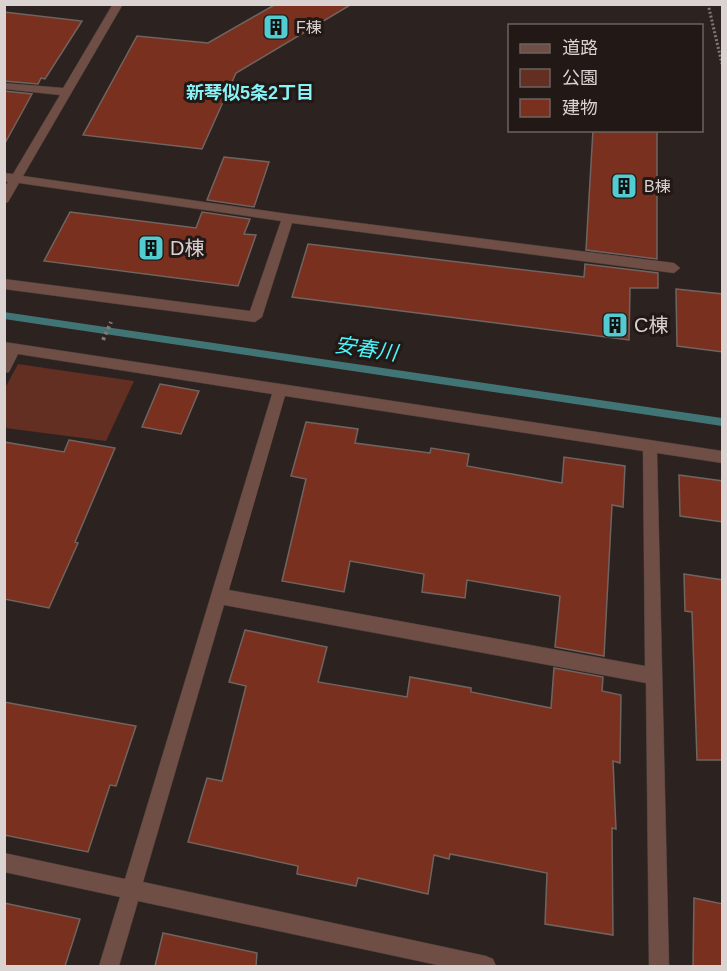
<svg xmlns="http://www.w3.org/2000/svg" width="727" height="971" viewBox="0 0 727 971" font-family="Helvetica,'Noto Sans JP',sans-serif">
	<rect width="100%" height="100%" fill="#2c221f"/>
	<path fill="#622f22" d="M18 364 134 381 106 441 5 428V388Z"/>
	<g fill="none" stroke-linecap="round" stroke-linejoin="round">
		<path fill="#417475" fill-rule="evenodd" d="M4 312 722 418V426L4 319Z"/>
	</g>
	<path fill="#79301e" stroke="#706461" stroke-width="1.5" d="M276 4H352L236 73 202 149 83 135 137 36 208 43Z
		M4 12 82 21 45 79 41 78 38 84 4 81Z
		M4 91 32 94 4 145Z
		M593 130H657V259L586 250Z
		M224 157 269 162 254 207 207 200Z
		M70 212 196 228 202 212 250 219 244 234 256 235 238 286 44 261Z
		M308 244 584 277 585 264 658 273V288H630L629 340 292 297Z
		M676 289 723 294V352L677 346Z
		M160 384 199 391 181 434 142 427Z
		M306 422 358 429 355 443 430 453 431 448 469 454 467 466 562 483 564 457 625 466 623 507 612 505 604 656 555 647 560 596 467 580 465 598 422 592 424 574 350 561 344 592 282 581 306 479 291 476Z
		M69 440 115 448 75 542 78 543 49 608 4 599V442L64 452Z
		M679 475 723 481V522L680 516Z
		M684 574 723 580V760H697L692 612 685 611Z
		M245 630 327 647 318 682 407 697 410 677 471 688V692L551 708 554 668 603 677 602 691 621 695 620 763 613 761 616 829 612 828 613 935 545 924 547 873 450 854 449 859 434 855 428 894 358 878 356 886 297 874 298 866 188 842 207 778 222 781 246 686 229 682Z
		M4 702 136 726 116 786 110 785 88 852 4 835Z
		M694 898 723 904V966H693Z
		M4 903 80 919 65 966H4Z
		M163 933 257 953 256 966H155Z"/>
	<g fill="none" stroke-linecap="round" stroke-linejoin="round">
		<g stroke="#483e3b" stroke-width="1">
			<path id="minor" d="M113 4H123L23 176 288 214 674 263 680 268 674 273 292 223 262 317 255 322 4 289V279L250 311 281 221 19 183 8 202 4 203V188L8 182 4 181V173L13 174 60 95 4 89V83L63 88Z
				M4 342 722 451V463L657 453 669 966H649L646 683 224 605 143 882 486 956 493 959 496 966H442L138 901 119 966H99L120 897 4 872V853L125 879 272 394 18 354 9 372 4 373ZM285 396 643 451 645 666 229 590Z"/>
		</g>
		<path stroke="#807875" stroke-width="3" stroke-dasharray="2 2" stroke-linecap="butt" d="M708 4 722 64"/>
		<path stroke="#807875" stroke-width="4" stroke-dasharray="3 3" stroke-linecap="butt" d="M103 340 111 322"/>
		<use href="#minor" fill="#6f4e45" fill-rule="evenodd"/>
	</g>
	<defs>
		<g id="building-square" transform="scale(1.35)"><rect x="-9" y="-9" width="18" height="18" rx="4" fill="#52ccd1" stroke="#221816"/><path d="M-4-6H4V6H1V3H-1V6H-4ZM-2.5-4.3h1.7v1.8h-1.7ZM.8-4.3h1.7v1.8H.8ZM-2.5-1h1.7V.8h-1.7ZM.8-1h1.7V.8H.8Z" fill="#111"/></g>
	</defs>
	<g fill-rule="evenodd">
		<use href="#building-square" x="276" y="27"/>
		<use href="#building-square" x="624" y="186"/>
		<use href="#building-square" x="151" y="248"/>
		<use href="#building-square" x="615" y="325"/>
	</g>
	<g text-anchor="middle" stroke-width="6" stroke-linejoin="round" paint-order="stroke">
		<g font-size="16" fill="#dad3d1" stroke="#221816" text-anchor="start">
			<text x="296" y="33">F棟</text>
			<text x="644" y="192">B棟</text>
		</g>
		<g font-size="18" font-weight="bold" fill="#87f3f6" stroke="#221816">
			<text x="250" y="99">新琴似5条2丁目</text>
		</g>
		<g font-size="20" fill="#dad3d1" stroke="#221816" text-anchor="start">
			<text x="170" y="255">D棟</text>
			<text x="634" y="332">C棟</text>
		</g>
		<g font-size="21" font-style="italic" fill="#48f7fc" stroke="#221816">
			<text transform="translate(366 349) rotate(8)" y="7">安春川</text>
		</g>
	</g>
	<rect width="727" height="971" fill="none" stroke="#dad3d1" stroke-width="12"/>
	<rect x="508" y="24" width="195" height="108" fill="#221816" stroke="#6c6361" stroke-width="1.5"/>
	<rect x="520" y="44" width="30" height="9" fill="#6f4e45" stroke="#6c6361" stroke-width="1.5"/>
	<text x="562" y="54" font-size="18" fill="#dad3d1">道路</text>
	<rect x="520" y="69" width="30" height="18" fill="#622f22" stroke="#6c6361" stroke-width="1.5"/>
	<text x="562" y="84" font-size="18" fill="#dad3d1">公園</text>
	<rect x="520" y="99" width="30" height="18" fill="#79301e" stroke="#6c6361" stroke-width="1.5"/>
	<text x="562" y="114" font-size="18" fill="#dad3d1">建物</text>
</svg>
